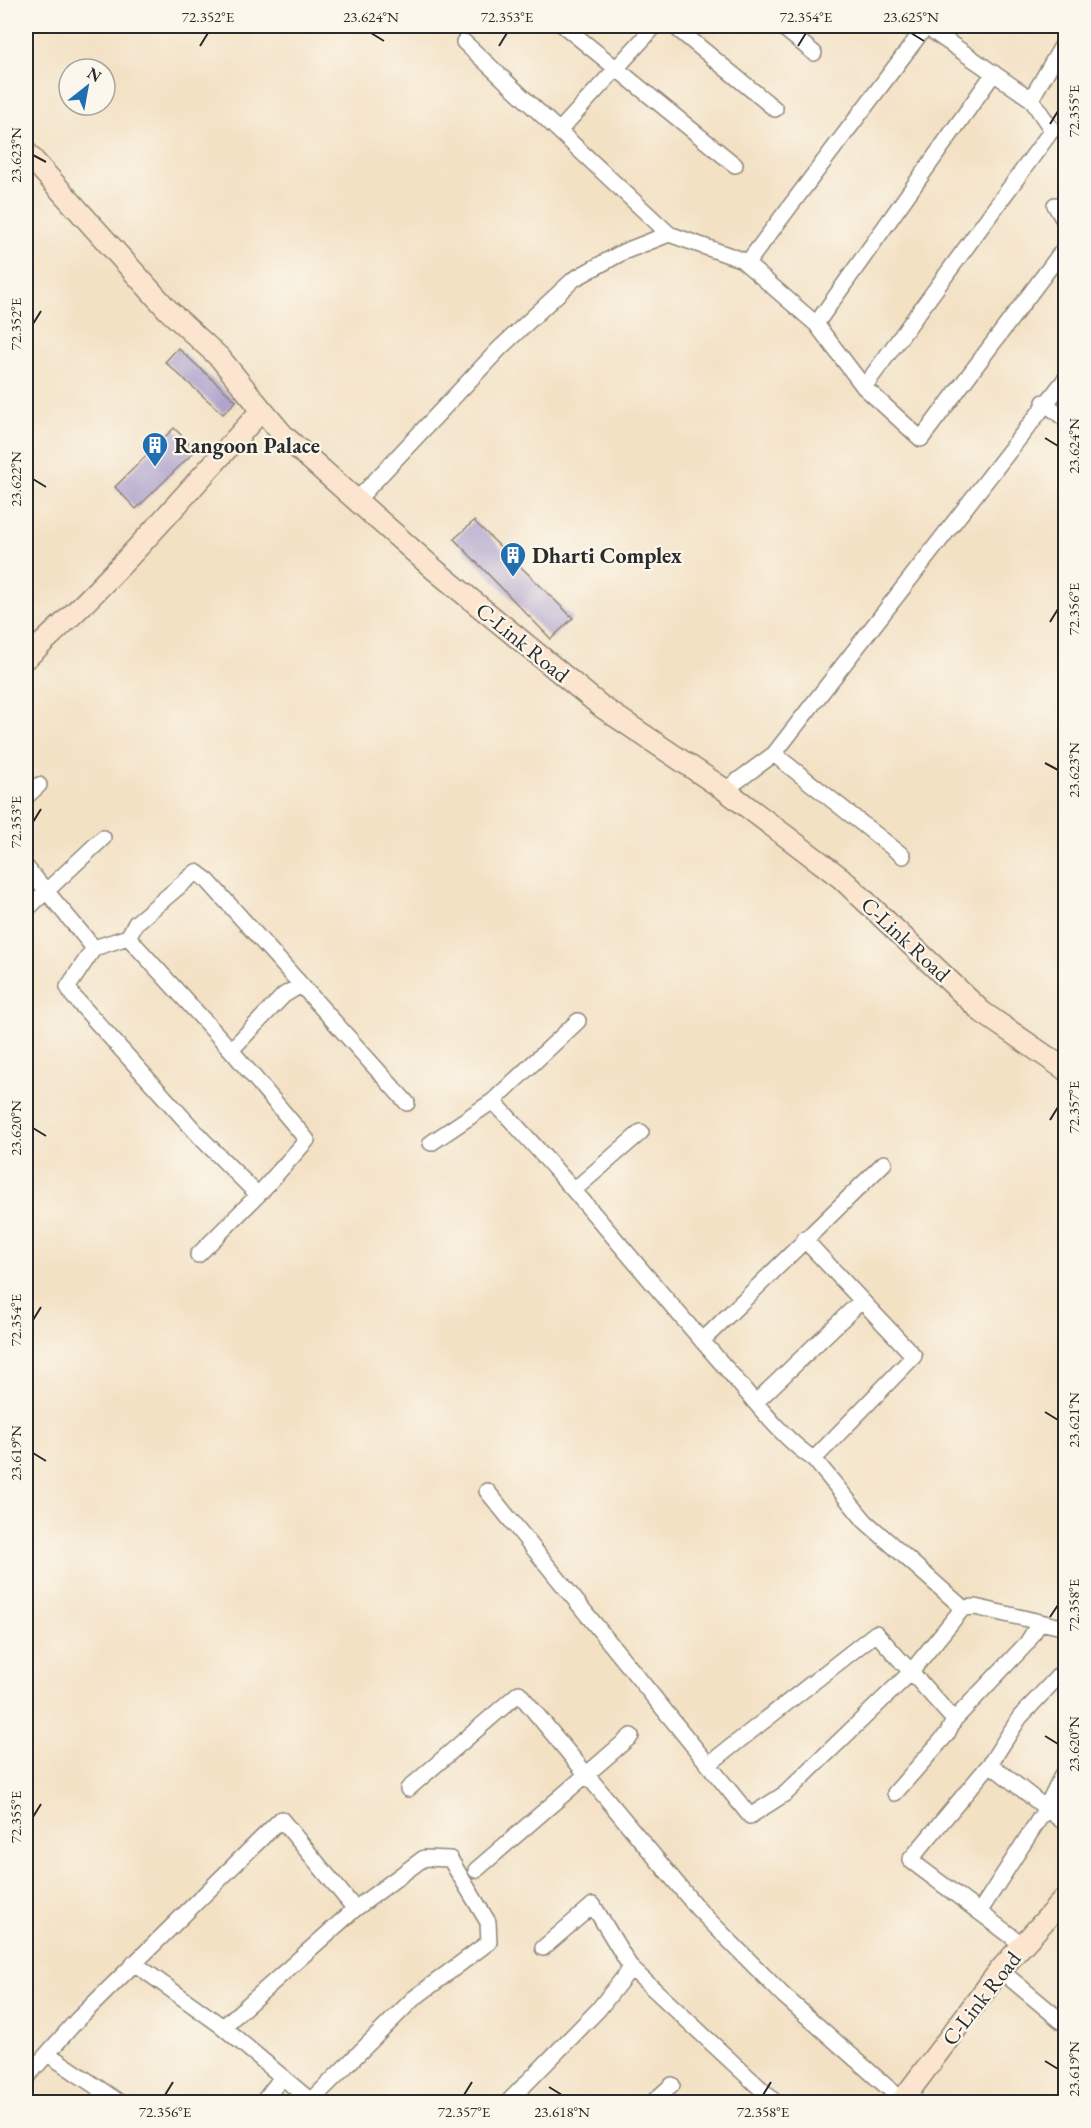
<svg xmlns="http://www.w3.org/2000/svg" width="1091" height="2128" viewBox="0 0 1091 2128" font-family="'EB Garamond',serif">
	<rect width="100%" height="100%" fill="#fbf7ec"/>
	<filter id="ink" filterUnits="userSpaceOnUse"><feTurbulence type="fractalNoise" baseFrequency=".0167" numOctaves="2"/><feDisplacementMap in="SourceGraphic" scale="12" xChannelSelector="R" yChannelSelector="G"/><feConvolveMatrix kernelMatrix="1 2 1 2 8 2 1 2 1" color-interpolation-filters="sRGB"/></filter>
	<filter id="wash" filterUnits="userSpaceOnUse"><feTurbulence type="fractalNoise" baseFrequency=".008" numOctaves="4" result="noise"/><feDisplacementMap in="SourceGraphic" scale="24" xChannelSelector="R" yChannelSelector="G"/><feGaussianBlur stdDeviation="1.35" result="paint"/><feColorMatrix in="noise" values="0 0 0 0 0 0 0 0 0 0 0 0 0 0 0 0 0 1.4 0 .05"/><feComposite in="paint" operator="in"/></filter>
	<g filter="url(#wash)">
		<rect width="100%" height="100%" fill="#f3e1c4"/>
		<g id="blocks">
			<path fill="#ada0ca" d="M178 348 236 401 223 414 165 362Z
				M174 428 196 450 136 509 115 487Z
				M474 521 573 618 551 639 454 539Z"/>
		</g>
	</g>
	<g filter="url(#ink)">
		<use href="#blocks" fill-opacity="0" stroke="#8f8678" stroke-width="1.5"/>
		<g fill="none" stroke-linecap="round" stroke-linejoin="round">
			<g stroke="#8f8678" stroke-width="18">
				<path id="street" d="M564 26 735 165
					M674 26 775 109
					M781 26 814 53
					M925 26 1031 99
					M1066 39 1031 99 1052 130 864 387 921 439 1066 246
					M559 131 655 26
					M1055 205 1066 224
					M669 234 748 262 926 26
					M742 260 816 324 994 73
					M816 324 864 387
					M1044 402 1066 420
					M356 501 500 348 574 279 623 252 669 234 464 42
					M774 754 903 856
					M725 790 774 754 1066 378
					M26 797 39 785
					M26 867 94 948
					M26 910 103 838
					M128 937 231 1050 307 1140 258 1195 198 1255
					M578 1021 493 1101C574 1186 647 1279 725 1367 749 1394 784 1441 814 1459L865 1521 963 1608
					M231 1050 284 995 301 985
					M431 1143 493 1101
					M574 1190 641 1132
					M258 1195 203 1140 73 996 68 987 94 948 128 937 136 923 196 872 208 881 407 1103
					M804 1239 914 1356 814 1459
					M702 1341 884 1163
					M756 1402 860 1302
					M487 1491 750 1816 786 1793 910 1673 963 1608 975 1607 1066 1628
					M709 1764 876 1633 954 1720
					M990 1764 1066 1824
					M408 1789 519 1693 698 1909 784 1996 903 2101
					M895 1793 947 1734 954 1720 1027 1643 1040 1622
					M476 1870 631 1736
					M980 1911 1045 1810 1066 1767
					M1023 1945 910 1860 990 1764 1020 1717 1066 1668
					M543 1948 593 1905 631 1968
					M134 1963 223 2027 312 2102
					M1000 1970 1066 2025
					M48 2054 119 2102
					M26 2078 78 2019 281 1819 355 1909 223 2027
					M311 2101 413 1999 489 1942 488 1922 450 1859 424 1858 355 1909
					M263 2102 282 2077
					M508 2102 598 2010 631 1968 775 2102
					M653 2102 672 2085"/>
			</g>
			<g stroke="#8f8678" stroke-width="24">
				<path id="secondary" d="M26 152 168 310 220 358 262 410
					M26 658C111 583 185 494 262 410L284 436 435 570 602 707 725 790 841 878 982 1012 1066 1070
					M901 2102 1000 1970 1066 1897"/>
			</g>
			<use href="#street" stroke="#fff" stroke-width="15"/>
			<use href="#secondary" stroke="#fce5cf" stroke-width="21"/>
		</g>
	</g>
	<path fill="none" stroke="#2b2b2b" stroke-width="2" d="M371 33 384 41M911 33 924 41M200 46 208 33M499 46 507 33M798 46 806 33M1050 124 1058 111M33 155 46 162M33 324 41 311M1045 438 1058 446M33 479 46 487M1050 622 1058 609M1045 763 1058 770M33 822 41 809M1050 1120 1058 1107M33 1128 46 1136M33 1320 41 1307M1045 1412 1058 1420M33 1453 46 1461M1050 1617 1058 1605M1045 1736 1058 1744M33 1817 41 1804M1045 2061 1058 2069M549 2087 562 2095M165 2095 173 2082M464 2095 472 2082M763 2095 771 2082"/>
	<defs>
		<g id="building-pin" transform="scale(1.35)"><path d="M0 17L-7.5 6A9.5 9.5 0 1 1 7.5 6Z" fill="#1f6fb2" stroke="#fbf7ec"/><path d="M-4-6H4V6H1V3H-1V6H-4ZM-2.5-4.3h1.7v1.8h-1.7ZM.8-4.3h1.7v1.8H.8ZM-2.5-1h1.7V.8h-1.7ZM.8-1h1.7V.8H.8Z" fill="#fff"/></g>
	</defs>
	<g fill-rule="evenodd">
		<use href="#building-pin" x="155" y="445"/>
		<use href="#building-pin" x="513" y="555"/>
	</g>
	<g text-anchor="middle" stroke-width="4.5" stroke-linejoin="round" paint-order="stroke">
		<g font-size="22" font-weight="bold" fill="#2b2b2b" stroke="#fbf7ec" text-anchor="start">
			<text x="174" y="453">Rangoon Palace</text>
			<text x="532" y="563">Dharti Complex</text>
		</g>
		<g font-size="22" fill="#2b2b2b" stroke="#fbf7ec">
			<text transform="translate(523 642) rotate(39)" y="8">C-Link Road</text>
			<text transform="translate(906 939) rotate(43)" y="8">C-Link Road</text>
			<text transform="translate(981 1998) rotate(-52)" y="8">C-Link Road</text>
		</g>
	</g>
	<rect width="1091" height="2128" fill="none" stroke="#fbf7ec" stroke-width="66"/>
	<g transform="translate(87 87) rotate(31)"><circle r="28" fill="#fbf7ec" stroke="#a8a59f" stroke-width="1.5"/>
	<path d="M0-4.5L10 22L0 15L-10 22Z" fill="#1f6fb2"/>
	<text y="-9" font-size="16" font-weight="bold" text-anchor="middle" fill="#2b2b2b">N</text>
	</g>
	<rect x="33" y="33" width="1025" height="2062" fill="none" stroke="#2b2b2b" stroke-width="2"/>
	<g font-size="15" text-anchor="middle" fill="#2b2b2b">
		<text x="208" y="22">72.352°E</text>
		<text x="371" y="22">23.624°N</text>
		<text x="507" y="22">72.353°E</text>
		<text x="806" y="22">72.354°E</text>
		<text x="911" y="22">23.625°N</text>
		<text transform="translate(1074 111) rotate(-90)" y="5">72.355°E</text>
		<text transform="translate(16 155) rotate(-90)" y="5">23.623°N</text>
		<text transform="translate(16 324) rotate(-90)" y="5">72.352°E</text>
		<text transform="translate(1074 446) rotate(-90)" y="5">23.624°N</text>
		<text transform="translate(16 479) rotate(-90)" y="5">23.622°N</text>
		<text transform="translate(1074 609) rotate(-90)" y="5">72.356°E</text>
		<text transform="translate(1074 770) rotate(-90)" y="5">23.623°N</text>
		<text transform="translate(16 822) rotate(-90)" y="5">72.353°E</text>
		<text transform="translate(1074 1107) rotate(-90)" y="5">72.357°E</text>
		<text transform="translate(16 1128) rotate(-90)" y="5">23.620°N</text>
		<text transform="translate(16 1320) rotate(-90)" y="5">72.354°E</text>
		<text transform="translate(1074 1420) rotate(-90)" y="5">23.621°N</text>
		<text transform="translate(16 1453) rotate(-90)" y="5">23.619°N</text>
		<text transform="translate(1074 1605) rotate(-90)" y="5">72.358°E</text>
		<text transform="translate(1074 1744) rotate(-90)" y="5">23.620°N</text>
		<text transform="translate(16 1817) rotate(-90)" y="5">72.355°E</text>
		<text transform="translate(1074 2069) rotate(-90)" y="5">23.619°N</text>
		<text x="165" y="2117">72.356°E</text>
		<text x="464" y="2117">72.357°E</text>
		<text x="562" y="2117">23.618°N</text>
		<text x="763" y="2117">72.358°E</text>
	</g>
</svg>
